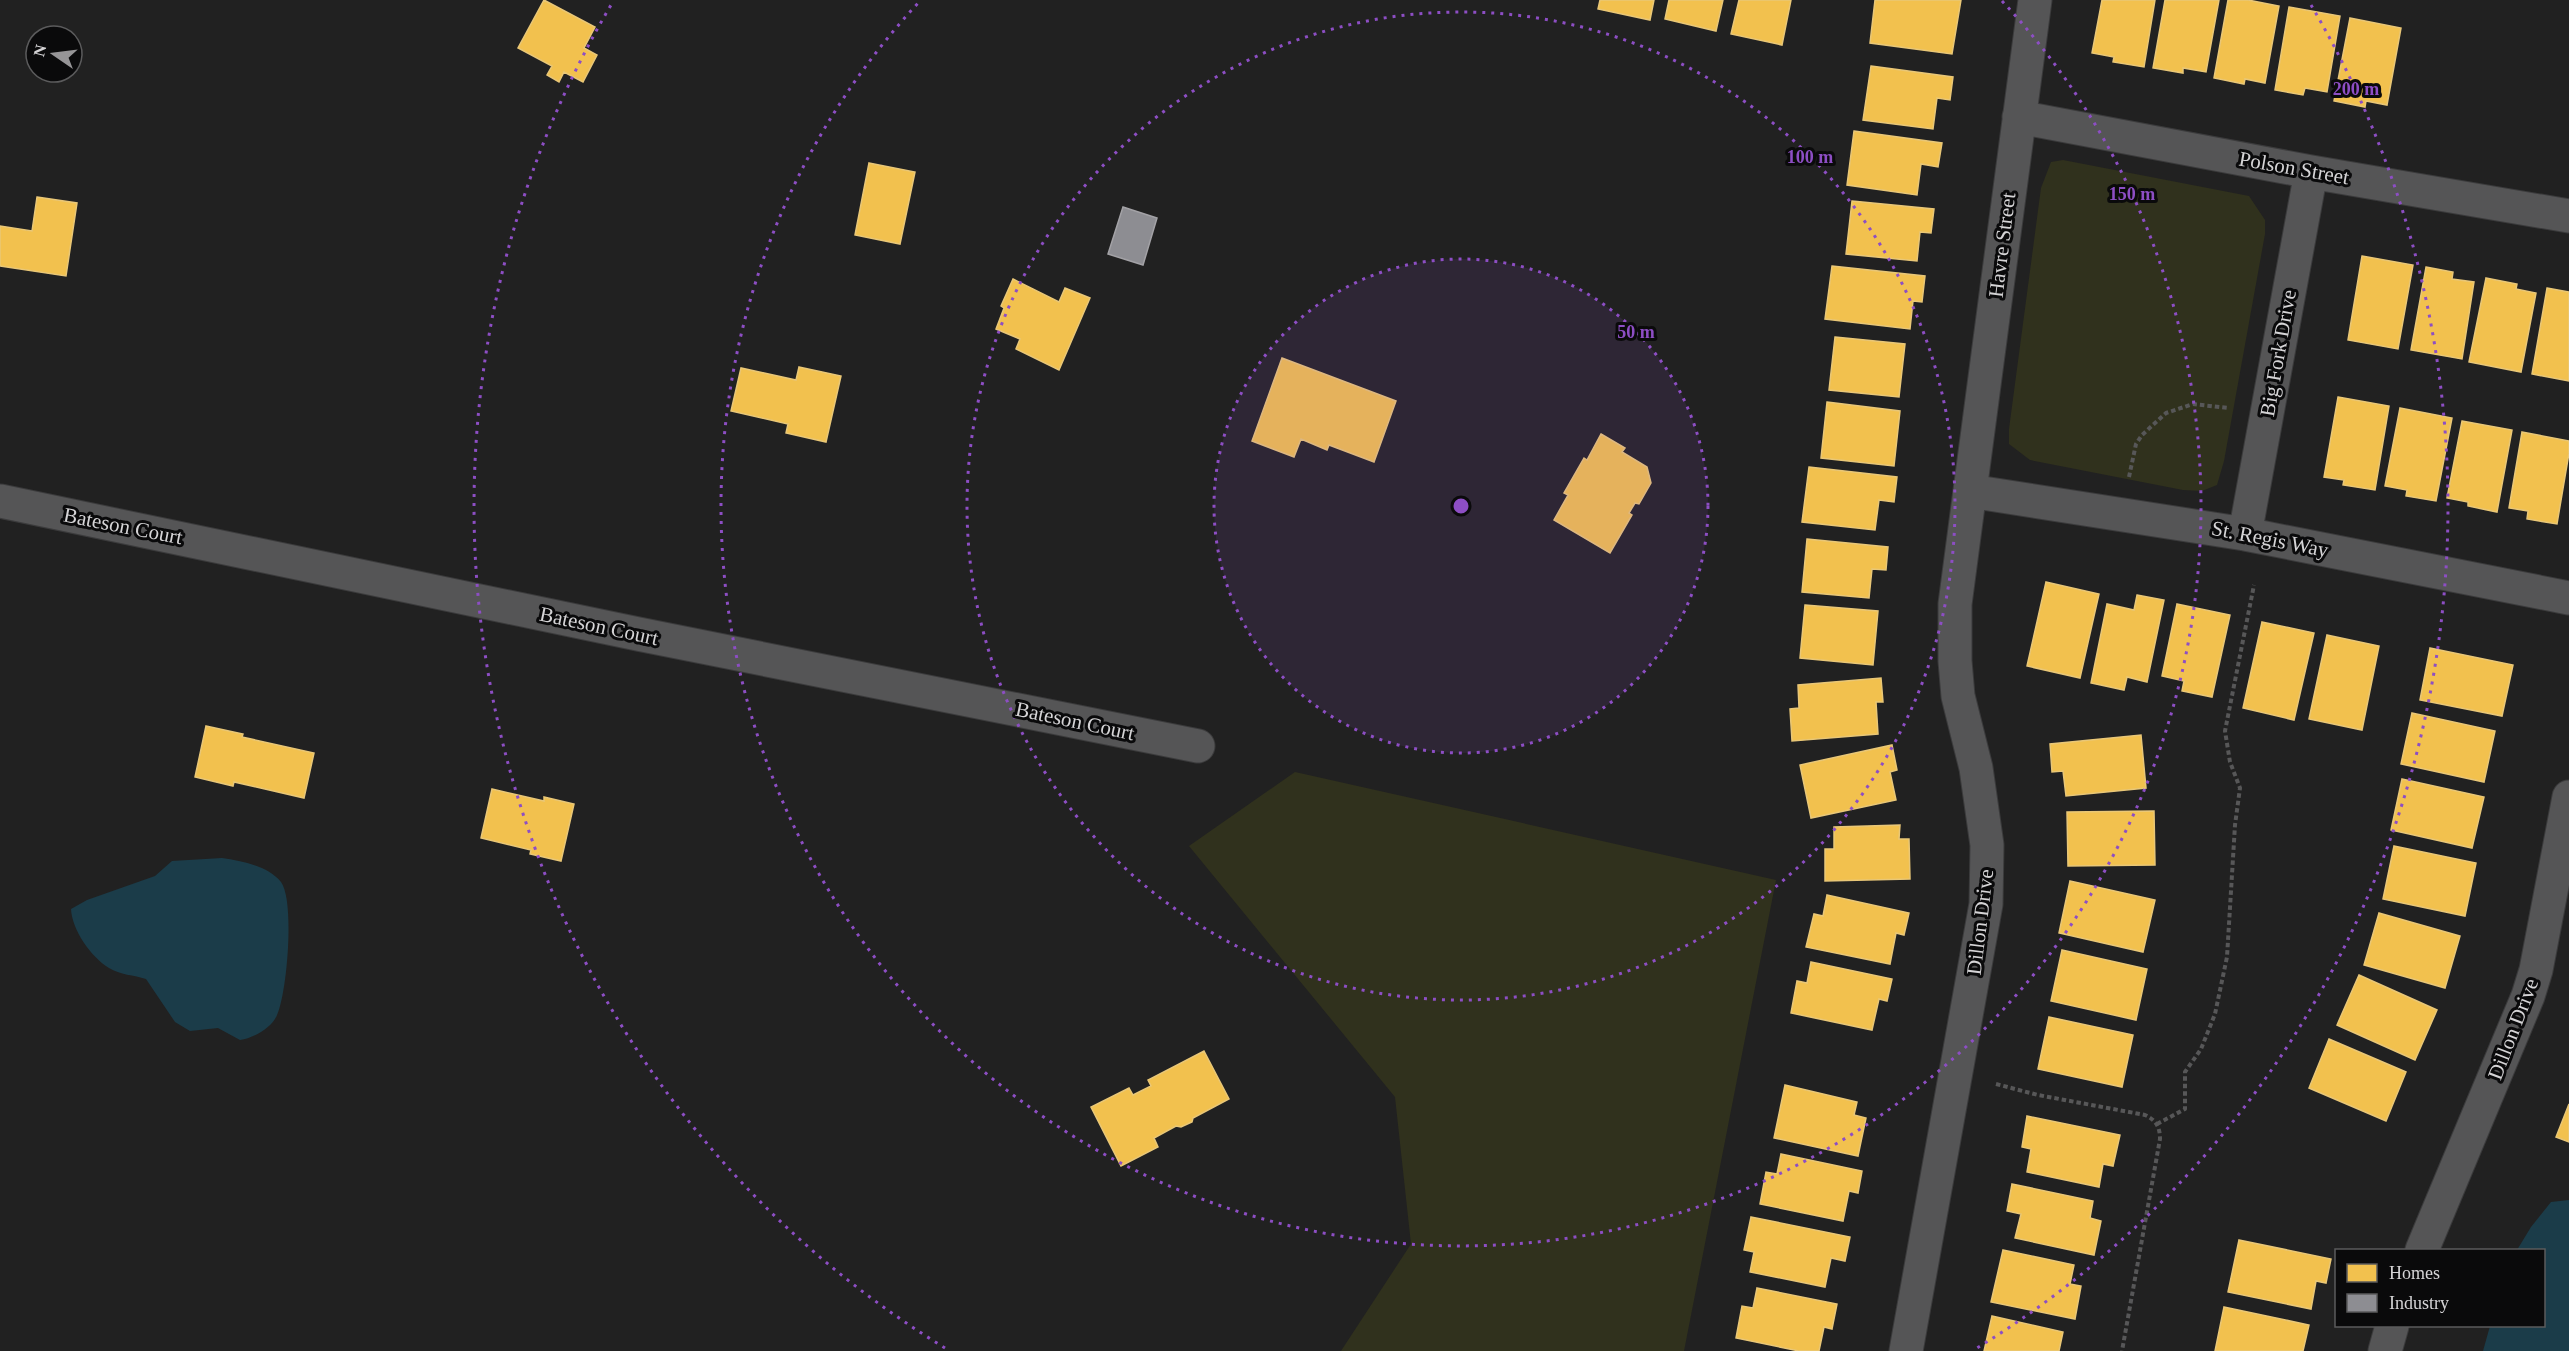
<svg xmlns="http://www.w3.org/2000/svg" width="2569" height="1351" viewBox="0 0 2569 1351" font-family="Georgia,serif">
	<rect width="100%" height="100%" fill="#212121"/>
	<path fill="#30311d" d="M2063 160 2249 196 2265 220V234L2224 461 2217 485 2202 491 2183 490 2030 460 2009 444V429L2041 188 2051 162Z
		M1295 772 1776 880 1684 1351H1341L1411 1244 1395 1097 1189 846Z"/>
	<path fill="#1b3c49" d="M222 858C242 861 268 866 281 882 295 901 287 993 277 1015 272 1028 253 1038 240 1040L218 1028 190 1031 175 1022 146 979C134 975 120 975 109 968 91 957 72 930 71 909L87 900 155 876 172 861Z
		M2569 1200V1351H2483L2490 1326H2544V1250H2517L2531 1227 2551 1202Z"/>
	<path fill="#f2c14e" stroke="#e9c777" stroke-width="1.5" d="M544 0 595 27 584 48 597 55 583 82 564 72 559 82 547 75 552 66 518 48Z
		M1600 0H1654L1650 20 1598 9Z
		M1669 0H1723L1716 31 1665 19Z
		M1739 0H1791L1782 45 1731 34Z
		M1875 0H1961L1952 54 1870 43Z
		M2102 0H2155L2144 67 2113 62 2114 57 2092 53Z
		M2165 0H2219L2206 72 2183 68V73L2153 68Z
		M2228 0H2248L2279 6 2265 83 2245 79 2244 84 2214 78Z
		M2289 7 2340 16 2327 92 2305 88 2303 95 2275 90Z
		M2350 18 2401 28 2387 105 2366 101 2365 107 2334 101Z
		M1871 66 1953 77 1950 100 1937 98 1933 129 1863 120Z
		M1854 131 1942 143 1938 167 1921 164 1917 195 1847 185Z
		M869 163 915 172 900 244 855 235Z
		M37 197 77 203 66 276 0 266V226L32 231Z
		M1852 201 1934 209 1931 233 1920 232 1917 261 1846 254Z
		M2362 256 2413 265 2398 349 2348 340Z
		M1832 266 1925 276 1922 302 1913 301 1910 329 1825 319Z
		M2426 267 2453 272 2452 279 2474 282 2462 359 2411 350Z
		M2486 278 2517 284 2516 289 2536 293 2521 372 2469 362Z
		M1013 279 1059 302 1065 288 1090 298 1059 370 1016 349 1020 339 996 329 1004 308 1001 306Z
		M2547 288 2569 292V381L2532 374Z
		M1835 337 1905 344 1899 397 1829 390Z
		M1282 358 1396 401 1374 462 1329 445 1327 450 1301 439 1294 457 1252 441Z
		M799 367 841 376 826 442 786 433 788 424 731 411 741 368 796 380Z
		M2338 397 2389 406 2375 490 2343 485 2344 480 2324 477Z
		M1827 402 1900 411 1894 466 1821 458Z
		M2400 408 2452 418 2436 501 2406 496 2407 490 2385 486Z
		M2462 421 2512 430 2497 512 2468 506V502L2447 498Z
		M2522 432 2569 441V453L2557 524 2527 519 2528 511 2509 508Z
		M1601 434 1625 448 1622 452 1647 467 1651 483 1639 504 1635 503 1629 513 1632 515 1610 553 1554 520 1568 495 1564 493 1584 458 1587 460Z
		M1809 467 1897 477 1894 502 1879 500 1875 530 1802 522Z
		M1807 539 1888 547 1886 570 1872 569 1869 598 1802 592Z
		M2046 582 2099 594 2080 678 2027 666Z
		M2137 595 2164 600 2147 682 2127 677 2124 690 2091 683 2107 604 2134 610Z
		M2177 604 2230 615 2212 697 2182 691 2184 681 2162 676Z
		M1805 605 1878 611 1873 665 1800 658Z
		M2262 622 2314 633 2294 720 2243 708Z
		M2327 635 2379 646 2362 730 2309 719Z
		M2430 648 2513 665 2502 716 2420 700Z
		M1881 678 1883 702H1876L1878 734 1792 741 1790 709 1799 708 1798 685Z
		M2412 713 2495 731 2484 782 2401 764Z
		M206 726 243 734 242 737 314 753 304 798 234 782 233 786 195 777Z
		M2141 735 2146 788 2066 796 2063 771 2052 772 2050 744Z
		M1892 745 1897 770 1890 772 1896 800 1811 818 1800 765Z
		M2402 779 2484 797 2472 848 2391 830Z
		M492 789 544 801V797L574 804 561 861 530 854 531 850 481 838Z
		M2154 811 2155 865 2068 866 2067 812Z
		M1900 825 1899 839H1909L1910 879 1825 881V849H1834V827Z
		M2394 846 2476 863 2465 916 2383 899Z
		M2070 881 2155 900 2143 952 2059 933Z
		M1827 895 1909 913 1904 935 1896 933 1890 964 1806 947 1814 914 1823 916Z
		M2379 913 2460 936 2445 988 2364 965Z
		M2062 950 2147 969 2136 1020 2051 1001Z
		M1811 962 1892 979 1887 1001 1879 999 1872 1030 1791 1013 1797 981 1807 983Z
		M2359 975 2437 1010 2415 1060 2337 1025Z
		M2049 1017 2133 1035 2122 1087 2038 1069Z
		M2329 1039 2406 1072 2386 1121 2309 1088Z
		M1204 1051 1229 1099 1193 1118 1192 1122 1181 1127 1176 1126 1154 1138 1158 1147 1121 1166 1091 1107 1129 1088 1133 1095 1151 1086 1148 1080Z
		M1785 1085 1857 1102 1854 1115 1866 1118 1858 1156 1774 1138Z
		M2569 1104V1142L2556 1137Z
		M2027 1116 2120 1135 2113 1166 2103 1164 2099 1187 2027 1172 2031 1149 2022 1147Z
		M1781 1154 1862 1171 1858 1193 1849 1191 1843 1221 1760 1204 1766 1172 1777 1174Z
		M2012 1184 2093 1201 2090 1218 2101 1221 2094 1255 2015 1238 2021 1214 2007 1211Z
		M1751 1217 1850 1237 1845 1261 1831 1258 1825 1287 1750 1272 1754 1252 1744 1250Z
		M2239 1240 2331 1259 2326 1283 2316 1281 2311 1309 2228 1292Z
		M2003 1250 2074 1265 2070 1284 2081 1286 2075 1319 1991 1302Z
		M1757 1288 1837 1304 1832 1329 1824 1327 1819 1351H1799L1736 1338 1742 1306 1753 1308Z
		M2224 1307 2309 1325 2303 1351H2215Z
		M1992 1316 2063 1332 2059 1351H1984Z"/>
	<path fill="#8d8d92" stroke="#a3a2a6" stroke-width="1.5" d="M1123 207 1157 218 1143 265 1108 254Z"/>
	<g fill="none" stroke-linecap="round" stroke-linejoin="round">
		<g stroke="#3b3b3c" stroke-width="35">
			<path id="street" d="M2019 117 2311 172 2569 216
				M1970 491 2245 534 2569 598
				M0 501 638 634 1198 746
				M2245 534 2311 172
				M2422 1250 2528 996 2536 970 2569 797
				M1906 1351 1986 904 1987 845 1976 768 1958 696 1955 661V604L2035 0
				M2385 1351 2392 1326"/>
		</g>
		<path stroke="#575758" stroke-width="4" stroke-dasharray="4.5 3" stroke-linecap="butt" d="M2129 477 2136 444 2142 435 2166 413 2193 404 2228 408
			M1996 1084 2038 1095 2145 1115C2156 1120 2160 1127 2160 1139L2122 1351
			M2157 1124 2185 1109V1072L2201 1049 2215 1014 2227 957 2235 825 2240 788 2230 762 2225 731 2254 585"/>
		<use href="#street" stroke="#555556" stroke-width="33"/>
	</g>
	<circle cx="1461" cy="506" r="247" fill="#8d4ec4" fill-opacity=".12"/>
	<g fill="none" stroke="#8d4ec4" stroke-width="3" stroke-dasharray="3 6">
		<circle cx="1461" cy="506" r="247"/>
		<circle cx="1461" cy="506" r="494"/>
		<path d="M2002 1A740 740 0 1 1 920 1"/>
		<path d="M945 1348A987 987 0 0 1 611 5M2311 5A987 987 0 0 1 1977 1348"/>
	</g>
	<g text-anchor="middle" stroke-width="6" stroke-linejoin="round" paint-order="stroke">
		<g font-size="21" fill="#d5d4d6" stroke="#0a0a0b">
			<text transform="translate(2294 168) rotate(10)" y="7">Polson Street</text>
			<text transform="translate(2002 245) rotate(-83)" y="7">Havre Street</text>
			<text transform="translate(2278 353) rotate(-80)" y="7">Big Fork Drive</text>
			<text transform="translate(123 526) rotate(11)" y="7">Bateson Court</text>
			<text transform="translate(2270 539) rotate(11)" y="7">St. Regis Way</text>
			<text transform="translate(599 626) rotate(12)" y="7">Bateson Court</text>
			<text transform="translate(1075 721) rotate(12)" y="7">Bateson Court</text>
			<text transform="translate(1980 922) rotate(-83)" y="7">Dillon Drive</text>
			<text transform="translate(2513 1029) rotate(-69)" y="7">Dillon Drive</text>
		</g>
	</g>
	<circle cx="1461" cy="506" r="9" fill="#8d4ec4" stroke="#0a0a0b" stroke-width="3"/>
	<g font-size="18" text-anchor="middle" font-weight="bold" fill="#8d4ec4" stroke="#0a0a0b" stroke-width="6" stroke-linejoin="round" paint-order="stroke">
		<text x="2356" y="95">200 m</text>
		<text x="1810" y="163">100 m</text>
		<text x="2132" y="200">150 m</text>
		<text x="1636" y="338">50 m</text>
	</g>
	<rect x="2335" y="1249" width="210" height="78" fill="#0a0a0b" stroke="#5b5b5c" stroke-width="1.5"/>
	<rect x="2347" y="1264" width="30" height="18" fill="#f2c14e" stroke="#5b5b5c" stroke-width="1.5"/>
	<text x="2389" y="1279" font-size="18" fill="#d5d4d6">Homes</text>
	<rect x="2347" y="1294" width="30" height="18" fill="#8d8d92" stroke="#5b5b5c" stroke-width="1.5"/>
	<text x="2389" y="1309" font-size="18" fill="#d5d4d6">Industry</text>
	<g transform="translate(54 54) rotate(284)"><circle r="28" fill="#0a0a0b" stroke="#5b5b5c" stroke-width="1.5"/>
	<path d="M0-4.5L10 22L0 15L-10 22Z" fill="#969597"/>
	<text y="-9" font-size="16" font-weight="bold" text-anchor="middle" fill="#d5d4d6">N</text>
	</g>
</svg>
